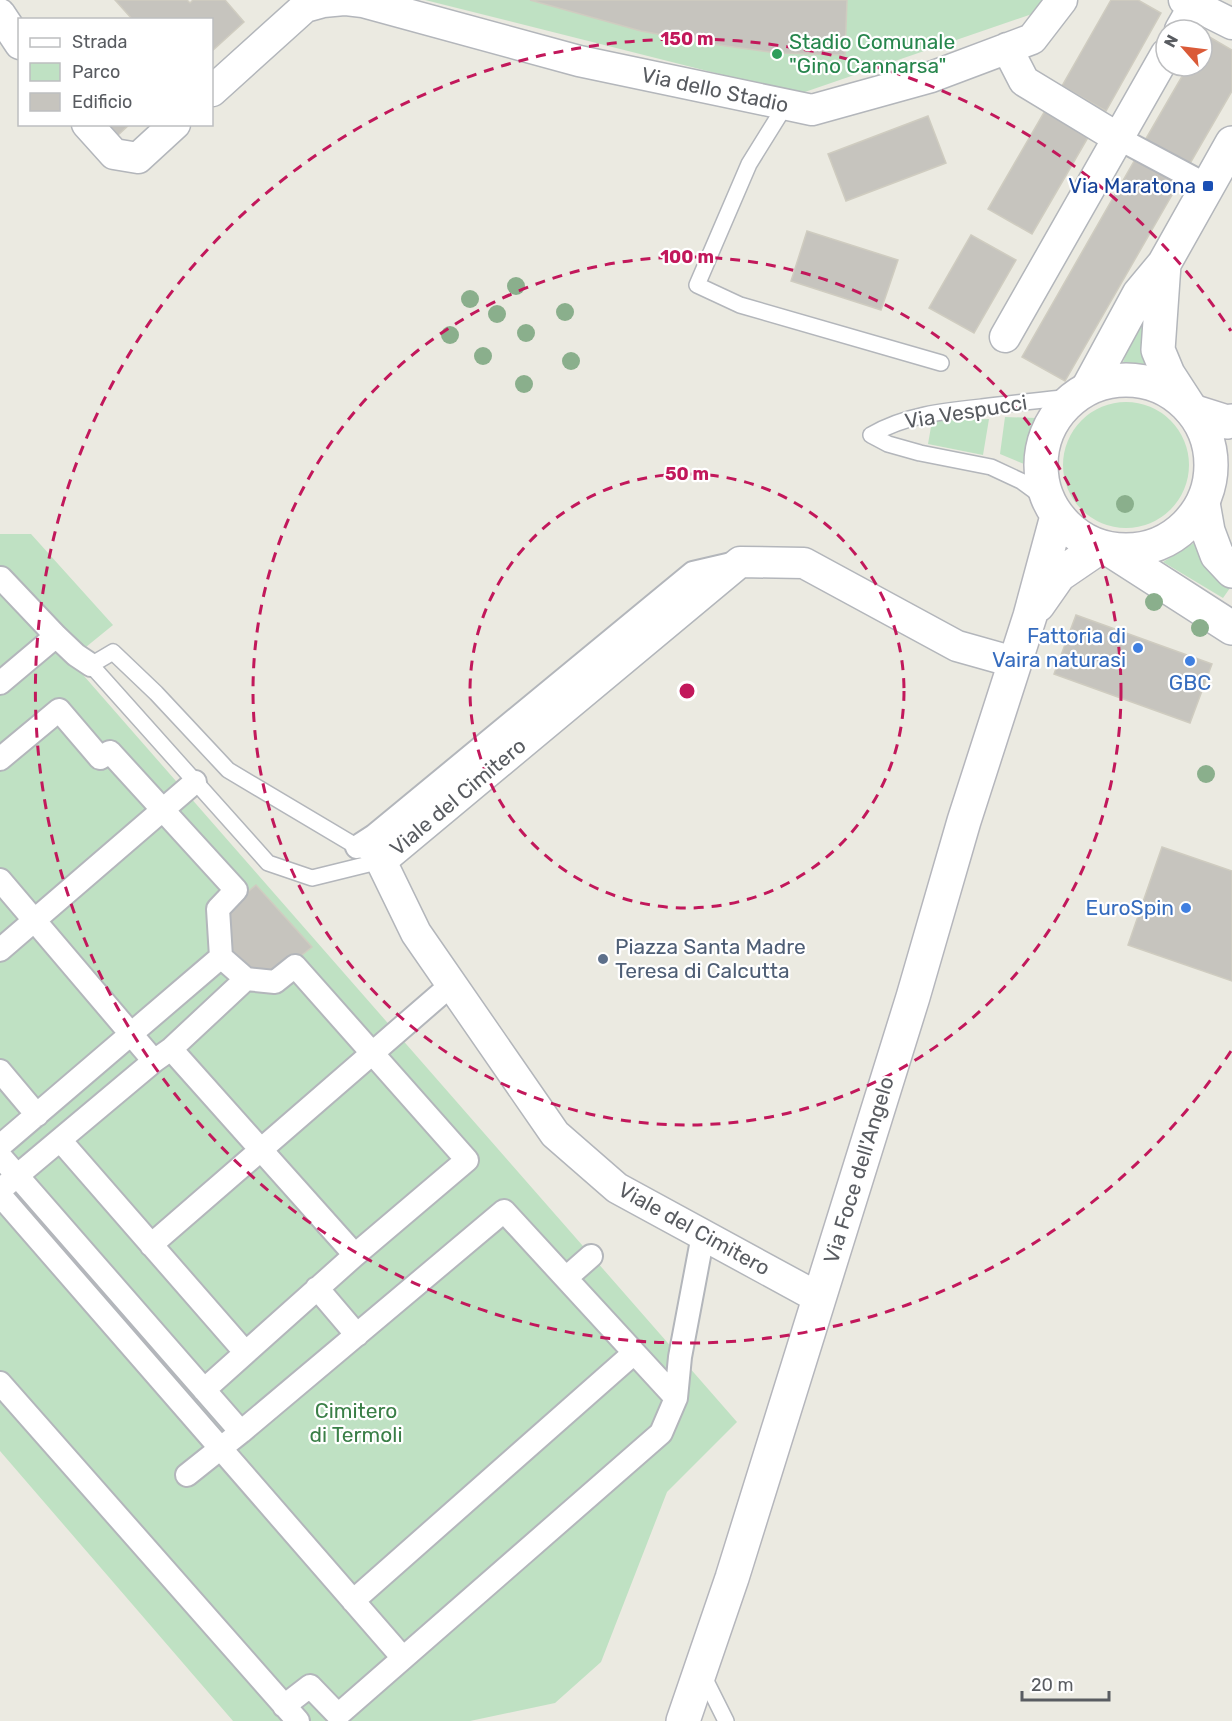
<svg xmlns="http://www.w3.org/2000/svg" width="1232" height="1721" viewBox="0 0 1232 1721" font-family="Rubik,sans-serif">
	<rect width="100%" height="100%" fill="#ebeae1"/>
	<path fill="#bfe1c3" d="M425 0H1043L1035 13 799 94Z
		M1150 287 1149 367 1122 365Z
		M1063 465a63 63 0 1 1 126 0a63 63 0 1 1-126 0Z
		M1005 417 1036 418 1027 439 1024 464 1000 454Z
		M989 419 983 455 928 444 932 421Z
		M0 534H31L113 625 70 660 737 1422 667 1492 601 1662 555 1703 470 1721H233L0 1451Z
		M1197 541 1212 571 1230 588 1223 598 1163 562Z"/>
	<path fill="#c6c4be" stroke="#cfccc0" stroke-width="1.5" d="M115 0H187L190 3 193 0H225L244 22 212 51V20H133Z
		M530 0H847L845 55 777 53 712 44 641 31Z
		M1111 0H1138L1161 13 1106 111 1062 86Z
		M1206 35 1232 50V91L1188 167 1144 142 1188 66H1202V41Z
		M1046 109 1090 134 1032 234 988 209Z
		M928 116 946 163 846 201 828 154Z
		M105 124H130L116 137Z
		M1137 156 1180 181 1065 381 1022 357Z
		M807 231 898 260 881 310 791 281Z
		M971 235 1016 260 974 333 929 308Z
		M1076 615 1212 664 1190 723 1054 674Z
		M1162 847 1232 871V981L1128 945Z
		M256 885 312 947 274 977 260 976 227 946 221 914Z"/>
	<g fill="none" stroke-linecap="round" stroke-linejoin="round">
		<g stroke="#b3b6bb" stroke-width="18">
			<path id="service" d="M785 106 749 164 697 285 740 305 941 363
				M871 435C905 415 944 411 982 407 1013 403 1044 400 1074 397
				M871 435 888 444 920 453 991 467 1021 481 1047 500
				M113 652 156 693 228 770 381 861 312 878 268 863 91 665Z
				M702 1673 726 1721"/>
		</g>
		<g stroke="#b3b6bb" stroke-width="26">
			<path id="pedestrian" d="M1118 138 1208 186
				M0 579 1 578 56 636 76 655 91 665
				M0 683 56 636
				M0 759 59 710 100 758 110 752 236 890 218 909 221 957 246 979 275 982 295 966 467 1160 355 1255 204 1390
				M357 847 374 836 693 573 736 563
				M0 880 154 1061
				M0 950 195 782
				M171 1049 355 1255
				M0 1071 37 1115
				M60 1140 245 1352
				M0 1146 221 957
				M0 1156 241 1432
				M6 1185 154 1061 171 1049 246 979
				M0 1195 403 1658
				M151 1245 451 985
				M566 1278 591 1256
				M317 1288 357 1335
				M0 1383 298 1721
				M187 1475 241 1432 504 1211 676 1398
				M353 1601 634 1353
				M284 1706 310 1686 338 1715 661 1433 676 1398 680 1357 703 1235"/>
		</g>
		<g stroke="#b3b6bb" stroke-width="33">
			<path id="minor" d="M346 0 363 2 579 61 812 110 931 77 1032 39 1062 0
				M1184 0 1232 24
				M0 14 20 44
				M1180 30 1197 0
				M1007 48 1024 81 1118 138
				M212 91 305 7 323 2 344 0
				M87 124 114 154 138 158 175 124
				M1005 337 1166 54
				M819 1298 617 1188 555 1134 416 933 381 861 740 562 804 563 957 646 1014 662"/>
		</g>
		<g stroke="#b3b6bb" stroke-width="36">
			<path id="tertiary" d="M1164 264 1158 350 1168 374 1192 411
				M1088 388 1139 294 1164 264 1232 143
				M1203 503 1208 531 1217 555 1232 571
				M1109 549 1232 628"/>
		</g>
		<g stroke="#b5b6bc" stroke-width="36">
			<path id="secondary" d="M1041 465a85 85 0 1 1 170 0a85 85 0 1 1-170 0Z
				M1192 411 1227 422 1232 421
				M1038 605 1059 575 1100 547
				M683 1721 732 1578 913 997 964 821 1030 616 1057 516"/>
		</g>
		<use href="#service" stroke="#fff" stroke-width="15"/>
		<use href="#pedestrian" stroke="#fff" stroke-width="22"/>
		<use href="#minor" stroke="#fff" stroke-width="30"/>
		<use href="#tertiary" stroke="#fff" stroke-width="33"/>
		<use href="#secondary" stroke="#fff" stroke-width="33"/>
	</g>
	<g fill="#8aaf8c">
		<circle cx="516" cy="286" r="9"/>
		<circle cx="470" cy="299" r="9"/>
		<circle cx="565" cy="312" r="9"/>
		<circle cx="497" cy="314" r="9"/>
		<circle cx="526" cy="333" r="9"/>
		<circle cx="450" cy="335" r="9"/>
		<circle cx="483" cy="356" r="9"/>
		<circle cx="571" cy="361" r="9"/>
		<circle cx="524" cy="384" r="9"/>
		<circle cx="1125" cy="504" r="9"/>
		<circle cx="1154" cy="602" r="9"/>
		<circle cx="1200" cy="628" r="9"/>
		<circle cx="1206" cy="774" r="9"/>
	</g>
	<g fill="none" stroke="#c2185b" stroke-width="3" stroke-dasharray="10 8">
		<circle cx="687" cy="691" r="217"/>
		<circle cx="687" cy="691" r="434"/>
		<path d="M1231 1051A652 652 0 1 1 1231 331"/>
	</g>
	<circle fill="#2e9e5b" stroke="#fff" stroke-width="2" cx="777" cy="54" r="6"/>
	<rect fill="#1a4fb4" stroke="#fff" stroke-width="2" x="1202" y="180" width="12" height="12" rx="3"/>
	<g fill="#3f7fe0" stroke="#fff" stroke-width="2">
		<circle cx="1138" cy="648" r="6"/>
		<circle cx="1190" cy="661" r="6"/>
		<circle cx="1186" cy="908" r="6"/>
	</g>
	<circle fill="#5c6f8a" stroke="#fff" stroke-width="2" cx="603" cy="959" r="6"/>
	<g text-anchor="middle" stroke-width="4.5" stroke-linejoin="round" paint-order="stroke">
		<g font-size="21" fill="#27864d" stroke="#fff" text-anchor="start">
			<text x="789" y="49">Stadio Comunale<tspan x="789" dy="24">"Gino Cannarsa"</tspan></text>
		</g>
		<g font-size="21" fill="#595c61" stroke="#fff">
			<text transform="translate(715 90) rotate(12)" y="7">Via dello Stadio</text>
			<text transform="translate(966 412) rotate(-9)" y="7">Via Vespucci</text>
			<text transform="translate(458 797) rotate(-40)" y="7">Viale del Cimitero</text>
			<text transform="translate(859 1170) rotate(-73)" y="7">Via Foce dell'Angelo</text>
			<text transform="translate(694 1229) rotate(29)" y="7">Viale del Cimitero</text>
		</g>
		<g font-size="21" fill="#164399" stroke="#fff" text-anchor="end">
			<text x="1196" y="193">Via Maratona</text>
		</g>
		<g font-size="21" fill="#366cbe" stroke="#fff" text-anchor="end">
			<text x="1126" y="643">Fattoria di<tspan x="1126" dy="24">Vaira naturasi</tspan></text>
			<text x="1190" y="690" text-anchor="middle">GBC</text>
			<text x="1174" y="915">EuroSpin</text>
		</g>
		<g font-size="21" fill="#4e5e75" stroke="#fff" text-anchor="start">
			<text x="615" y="954">Piazza Santa Madre<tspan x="615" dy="24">Teresa di Calcutta</tspan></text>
		</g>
		<g font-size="21" fill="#3a7f47" stroke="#fff">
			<text x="356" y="1418">Cimitero<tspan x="356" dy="24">di Termoli</tspan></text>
		</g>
	</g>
	<circle cx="687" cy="691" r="9" fill="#c2185b" stroke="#fff" stroke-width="3"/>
	<g font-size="18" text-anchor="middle" font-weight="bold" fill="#c2185b" stroke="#fff" stroke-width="4.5" stroke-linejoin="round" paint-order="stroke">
		<text x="687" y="45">150 m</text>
		<text x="687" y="263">100 m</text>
		<text x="687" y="480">50 m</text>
	</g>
	<rect x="18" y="18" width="195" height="108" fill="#ffffff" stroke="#bdbec0" stroke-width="1.5"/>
	<rect x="30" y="38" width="30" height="9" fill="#ffffff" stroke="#bdbec0" stroke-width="1.5"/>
	<text x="72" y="48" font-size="18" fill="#595c61">Strada</text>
	<rect x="30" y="63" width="30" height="18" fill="#bfe1c3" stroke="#bdbec0" stroke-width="1.5"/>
	<text x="72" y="78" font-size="18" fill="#595c61">Parco</text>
	<rect x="30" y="93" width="30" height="18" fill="#c6c4be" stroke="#bdbec0" stroke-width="1.5"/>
	<text x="72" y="108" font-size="18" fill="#595c61">Edificio</text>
	<g transform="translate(1184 48) rotate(298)"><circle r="28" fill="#ffffff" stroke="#bdbec0" stroke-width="1.5"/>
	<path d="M0-4.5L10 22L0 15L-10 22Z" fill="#da5a38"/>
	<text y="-9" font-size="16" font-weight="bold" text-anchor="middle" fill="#595c61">N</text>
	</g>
	<path d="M1022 1691v9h87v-9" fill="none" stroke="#595c61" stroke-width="3"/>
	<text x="1031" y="1691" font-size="18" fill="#595c61" stroke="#ffffff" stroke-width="4.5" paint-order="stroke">20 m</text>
</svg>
